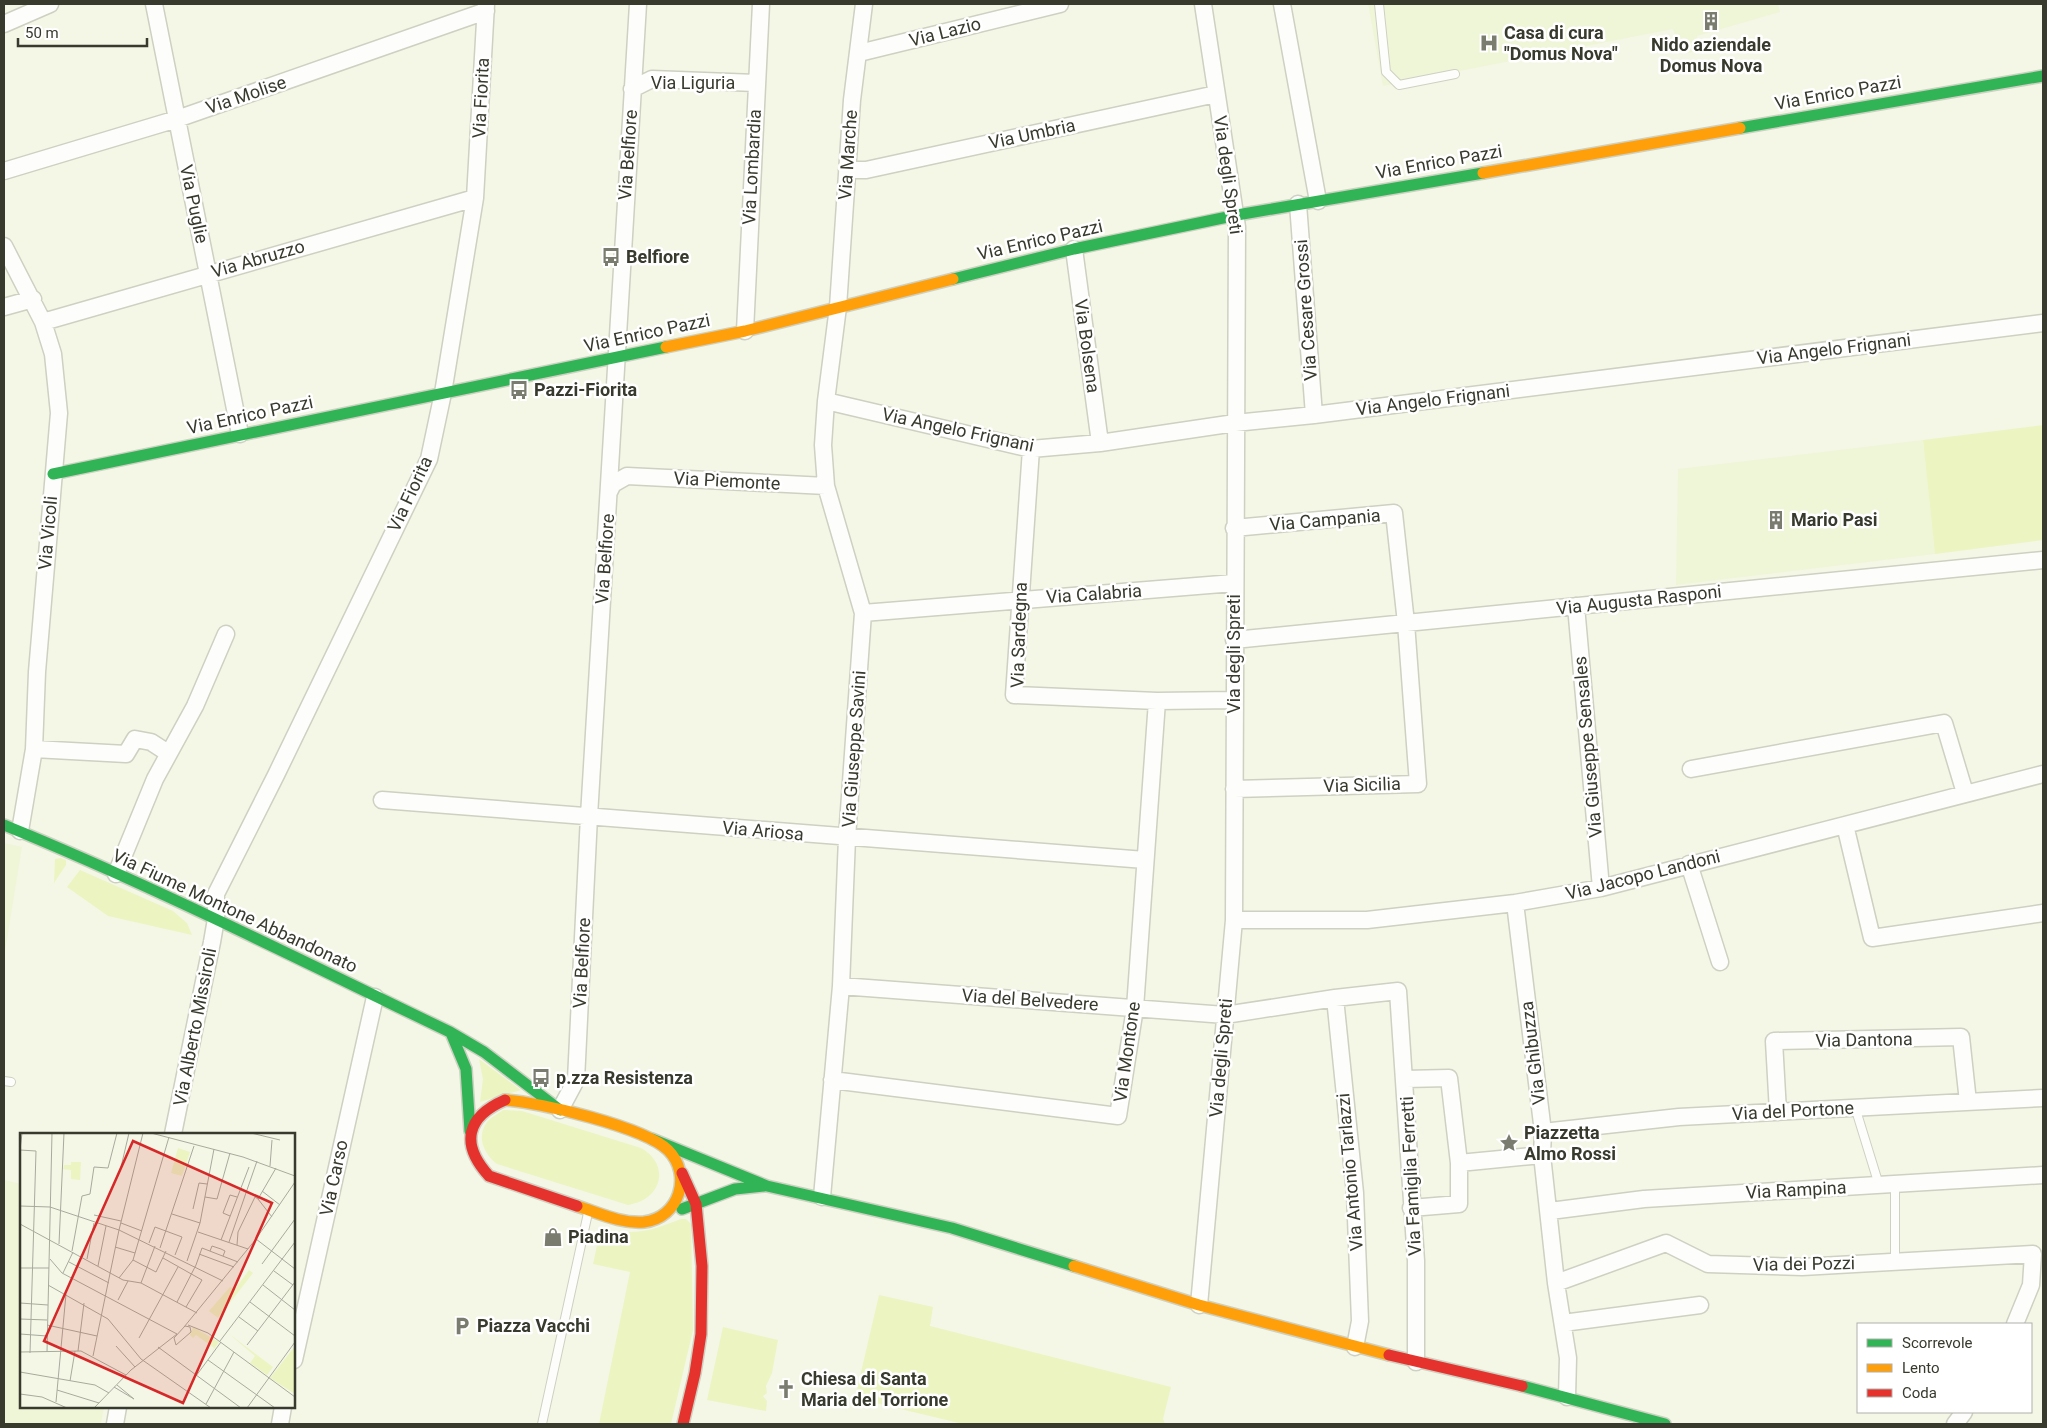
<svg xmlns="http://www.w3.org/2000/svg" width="2047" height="1428" viewBox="0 0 2047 1428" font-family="Roboto,sans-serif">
	<rect width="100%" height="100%" fill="#f4f7e6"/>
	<path fill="#eff5d7" d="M1368 4H1778L1780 12 1697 36 1699 51 1682 54 1673 29 1383 86Z
		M1923 440 1935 554 1676 585 1678 469Z
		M4 843 22 847 4 958Z
		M4 1180 21 1184V1407H104L101 1424H4Z"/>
	<path fill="#ecf4c2" d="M2043 425V540L1935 554 1923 440Z
		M61 858 66 860V865L54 883 55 859Z
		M80 870 173 911 187 923 192 935 108 916 67 887Z
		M479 1059 521 1090 480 1102 483 1079Z
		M503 1110 522 1111 641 1148C671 1165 662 1200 628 1205L497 1164C484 1154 476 1137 487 1122 491 1117 498 1114 503 1110Z
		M681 1219H686L691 1224 693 1330 671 1424H599L630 1272 593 1264 601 1227C633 1237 650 1231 681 1219Z
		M879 1295 933 1307 930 1326 1171 1387 1163 1419 1165 1424H963L855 1398Z
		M723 1327 778 1340 772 1373 766 1386 767 1393 763 1396 767 1401 766 1411 707 1400Z"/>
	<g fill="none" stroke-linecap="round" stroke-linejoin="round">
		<g stroke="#ced0c2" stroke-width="10">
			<path id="lane" d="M1379 4 1386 72 1399 85 1455 74
				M4 1081 11 1082
				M1855 1107 1879 1185
				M1895 1260V1184
				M542 1424 588 1213"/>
		</g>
		<g stroke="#ced0c2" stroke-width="19">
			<path id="street" d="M154 4 240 434
				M1282 4 1318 201
				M4 24 50 4
				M859 53 1060 4
				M632 89 652 79 756 83
				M847 170H866L1216 94
				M4 171 177 119 486 11
				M1298 204 1314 415
				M4 246 43 322 53 354 59 413 37 672 34 749 20 831
				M1074 249 1100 443
				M4 307 33 299
				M43 322 475 198
				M745 331 761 4
				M826 401 1031 449 1100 443 1235 423 1314 415 2043 323
				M1031 449 1014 695 1157 701 1234 700
				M609 492 613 484 627 476 826 486
				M1576 606 1601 888
				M863 613 1234 583
				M1234 640 2043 560
				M34 749 126 754 135 739 151 742 168 753
				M1691 769 1944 723 1965 793
				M1234 789 1418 784 1406 623 1394 513 1234 528
				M382 800 1145 860
				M1845 825 1872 938 2043 913
				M1689 864 1720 962
				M116 874 155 779 195 706 226 634
				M1515 903 1543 1132 1542 1155 1556 1283 1568 1358 1567 1397
				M1234 920H1367L1515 903 1601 888 2043 774
				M841 986 1225 1015 1335 998 1398 991 1416 1261V1362
				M1335 998 1355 1193 1360 1321 1355 1347
				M1405 1079 1449 1078 1459 1163V1204L1411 1208
				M832 1080 1118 1116 1135 1008 1157 701
				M560 1110 576 1080 589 816 638 4
				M1778 1112 1774 1041 1961 1037 1968 1102
				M1543 1132 1679 1117 2043 1098
				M173 1134 212 942 216 919V894L276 775 429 459 443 393 475 198 486 4
				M1459 1163 1542 1155
				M822 1197 841 986 847 838 863 613 826 486 823 445 826 401 838 307 852 100 864 4
				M1550 1211 1644 1199 2043 1175
				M1556 1283 1666 1243 1708 1264 1802 1267 2033 1254 2031 1285 2015 1324
				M1199 1305 1234 920 1237 227 1203 4
				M1563 1323 1700 1305
				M294 1360 375 997
				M115 1424 118 1407
				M280 1424 283 1407
				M1955 1424 1964 1412"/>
		</g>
		<g stroke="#ced0c2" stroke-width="14">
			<path id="fast" d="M1740 128 2043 76
				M953 279 1074 249 1237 215 1483 173
				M53 474 666 347
				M4 825C156 887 302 961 450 1032L484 1052 560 1110
				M451 1033 466 1069 470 1131
				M652 1139 767 1186 952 1228 1074 1266
				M682 1209 735 1189 764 1186
				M1522 1386 1665 1424"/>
		</g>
		<g stroke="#ced0c2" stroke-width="14">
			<path id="slow" d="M1483 173 1740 128
				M666 347 745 331 953 279
				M505 1100C539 1102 644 1127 668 1150 693 1175 679 1218 644 1222 621 1224 599 1213 577 1206
				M1074 1266 1199 1305 1389 1355"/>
		</g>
		<g stroke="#ced0c2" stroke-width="14">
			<path id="jam" d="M505 1100C466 1117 460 1144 489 1176L577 1206
				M682 1173 696 1204 702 1266 701 1334 695 1373 683 1424
				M1389 1355 1522 1386"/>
		</g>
		<use href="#lane" stroke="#fdfefb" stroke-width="8"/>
		<use href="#street" stroke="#fdfefb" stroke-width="16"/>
		<use href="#fast" stroke="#30b455" stroke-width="11"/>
		<use href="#slow" stroke="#ff9f0a" stroke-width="11"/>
		<use href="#jam" stroke="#e5322d" stroke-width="11"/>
	</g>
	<defs>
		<g id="building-bare" transform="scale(1.5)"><path d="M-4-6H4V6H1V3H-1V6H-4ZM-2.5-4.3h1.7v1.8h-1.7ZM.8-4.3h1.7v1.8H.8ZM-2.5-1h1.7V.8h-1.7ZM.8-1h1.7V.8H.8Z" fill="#797c6e" stroke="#fff" stroke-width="2.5" paint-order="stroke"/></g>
		<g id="hospital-bare" transform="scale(1.5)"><path d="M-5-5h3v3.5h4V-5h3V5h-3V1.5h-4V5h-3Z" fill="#797c6e" stroke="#fff" stroke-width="2.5" paint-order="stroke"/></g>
		<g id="bus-bare" transform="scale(1.5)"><path d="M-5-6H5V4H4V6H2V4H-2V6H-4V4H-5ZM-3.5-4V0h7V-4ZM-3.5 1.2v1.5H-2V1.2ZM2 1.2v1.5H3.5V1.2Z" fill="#797c6e" stroke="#fff" stroke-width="2.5" paint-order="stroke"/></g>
		<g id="sight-bare" transform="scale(1.5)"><path d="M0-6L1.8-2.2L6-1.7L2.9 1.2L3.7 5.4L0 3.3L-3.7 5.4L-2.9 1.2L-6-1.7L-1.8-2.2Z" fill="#797c6e" stroke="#fff" stroke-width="2.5" paint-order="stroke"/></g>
		<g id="shop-bare" transform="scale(1.5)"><path d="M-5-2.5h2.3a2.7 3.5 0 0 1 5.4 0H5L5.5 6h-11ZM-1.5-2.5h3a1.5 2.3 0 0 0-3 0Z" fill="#797c6e" stroke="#fff" stroke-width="2.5" paint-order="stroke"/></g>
		<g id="parking-bare" transform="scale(1.5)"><path d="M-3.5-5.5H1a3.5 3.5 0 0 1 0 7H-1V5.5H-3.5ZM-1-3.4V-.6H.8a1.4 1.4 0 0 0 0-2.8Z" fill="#797c6e" stroke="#fff" stroke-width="2.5" paint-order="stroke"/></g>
		<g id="church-bare" transform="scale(1.5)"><path d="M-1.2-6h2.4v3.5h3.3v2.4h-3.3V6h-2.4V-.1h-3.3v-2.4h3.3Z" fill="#797c6e" stroke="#fff" stroke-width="2.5" paint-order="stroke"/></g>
	</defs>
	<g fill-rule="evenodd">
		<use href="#building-bare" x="1711" y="21"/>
		<use href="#hospital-bare" x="1489" y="43"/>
		<use href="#bus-bare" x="611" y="257"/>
		<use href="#bus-bare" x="519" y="390"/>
		<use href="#building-bare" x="1776" y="520"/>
		<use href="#bus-bare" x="541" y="1078"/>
		<use href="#sight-bare" x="1509" y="1143"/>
		<use href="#shop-bare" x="553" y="1237"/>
		<use href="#parking-bare" x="462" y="1326"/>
		<use href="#church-bare" x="786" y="1389"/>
	</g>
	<g text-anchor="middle" stroke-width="5" stroke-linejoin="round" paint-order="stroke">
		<g font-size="18" fill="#373a2d" stroke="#fff">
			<text transform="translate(945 32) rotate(-14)" y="6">Via Lazio</text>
			<text x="693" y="89">Via Liguria</text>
			<text transform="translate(1838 93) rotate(-10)" y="6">Via Enrico Pazzi</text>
			<text transform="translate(246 95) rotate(-19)" y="6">Via Molise</text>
			<text transform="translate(481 98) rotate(-87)" y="6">Via Fiorita</text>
			<text transform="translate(1032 134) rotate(-12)" y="6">Via Umbria</text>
			<text transform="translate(628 155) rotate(-86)" y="6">Via Belfiore</text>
			<text transform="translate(848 155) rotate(-86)" y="6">Via Marche</text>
			<text transform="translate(1439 162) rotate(-10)" y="6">Via Enrico Pazzi</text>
			<text transform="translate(752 167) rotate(-87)" y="6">Via Lombardia</text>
			<text transform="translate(1228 175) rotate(82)" y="6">Via degli Spreti</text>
			<text transform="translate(194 204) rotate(78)" y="6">Via Puglie</text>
			<text transform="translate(1040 240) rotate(-13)" y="6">Via Enrico Pazzi</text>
			<text transform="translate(258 259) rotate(-16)" y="6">Via Abruzzo</text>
			<text transform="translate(1306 310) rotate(-94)" y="6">Via Cesare Grossi</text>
			<text transform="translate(647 333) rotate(-12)" y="6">Via Enrico Pazzi</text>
			<text transform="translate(1087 346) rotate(82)" y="6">Via Bolsena</text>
			<text transform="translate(1834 349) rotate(-7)" y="6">Via Angelo Frignani</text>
			<text transform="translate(1433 400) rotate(-7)" y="6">Via Angelo Frignani</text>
			<text transform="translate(250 415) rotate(-12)" y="6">Via Enrico Pazzi</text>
			<text transform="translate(958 430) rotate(12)" y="6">Via Angelo Frignani</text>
			<text transform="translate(727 481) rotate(3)" y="6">Via Piemonte</text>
			<text transform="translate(410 494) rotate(-65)" y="6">Via Fiorita</text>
			<text transform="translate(1325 520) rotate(-5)" y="6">Via Campania</text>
			<text transform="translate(48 533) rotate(-85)" y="6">Via Vicoli</text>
			<text transform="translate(605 559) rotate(-86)" y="6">Via Belfiore</text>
			<text transform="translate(1094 594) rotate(-4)" y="6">Via Calabria</text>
			<text transform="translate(1639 600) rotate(-6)" y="6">Via Augusta Rasponi</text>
			<text transform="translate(1019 635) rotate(-88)" y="6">Via Sardegna</text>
			<text transform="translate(1234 654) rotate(-90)" y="6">Via degli Spreti</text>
			<text transform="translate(1588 747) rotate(-95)" y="6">Via Giuseppe Sensales</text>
			<text transform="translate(854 749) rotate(-86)" y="6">Via Giuseppe Savini</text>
			<text transform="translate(1362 785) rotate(-2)" y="6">Via Sicilia</text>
			<text transform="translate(763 831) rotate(5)" y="6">Via Ariosa</text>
			<text transform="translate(1643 875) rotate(-14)" y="6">Via Jacopo Landoni</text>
			<text transform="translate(235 911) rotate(25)" y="6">Via Fiume Montone Abbandonato</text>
			<text transform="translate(582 963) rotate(-87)" y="6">Via Belfiore</text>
			<text transform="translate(1030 1000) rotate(4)" y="6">Via del Belvedere</text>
			<text transform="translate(195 1027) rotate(-79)" y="6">Via Alberto Missiroli</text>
			<text transform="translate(1864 1040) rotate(-1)" y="6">Via Dantona</text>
			<text transform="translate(1127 1052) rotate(-82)" y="6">Via Montone</text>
			<text transform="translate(1533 1053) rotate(-97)" y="6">Via Ghibuzza</text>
			<text transform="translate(1221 1058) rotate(-85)" y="6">Via degli Spreti</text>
			<text transform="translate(1793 1111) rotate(-3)" y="6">Via del Portone</text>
			<text transform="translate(1350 1172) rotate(-95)" y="6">Via Antonio Tarlazzi</text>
			<text transform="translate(1411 1176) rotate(-93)" y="6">Via Famiglia Ferretti</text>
			<text transform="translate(334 1178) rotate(-78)" y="6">Via Carso</text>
			<text transform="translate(1796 1190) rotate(-3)" y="6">Via Rampina</text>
			<text transform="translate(1804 1264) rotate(-1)" y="6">Via dei Pozzi</text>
		</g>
		<g font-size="18" font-weight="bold" fill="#373a2d" stroke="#fff" text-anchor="start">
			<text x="1504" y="39">Casa di cura<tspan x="1504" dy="21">"Domus Nova"</tspan></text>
			<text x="1711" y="51" text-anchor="middle">Nido aziendale<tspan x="1711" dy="21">Domus Nova</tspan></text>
			<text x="626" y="263">Belfiore</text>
			<text x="534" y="396">Pazzi-Fiorita</text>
			<text x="1791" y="526">Mario Pasi</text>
			<text x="556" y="1084">p.zza Resistenza</text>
			<text x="1524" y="1139">Piazzetta<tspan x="1524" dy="21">Almo Rossi</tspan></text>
			<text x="568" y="1243">Piadina</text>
			<text x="477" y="1332">Piazza Vacchi</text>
			<text x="801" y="1385">Chiesa di Santa<tspan x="801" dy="21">Maria del Torrione</tspan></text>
		</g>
	</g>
	<g transform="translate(20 1133)">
		<rect width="275" height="275" fill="#f4f7e6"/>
		<path d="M158 15 170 19 162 43 151 40ZM51 29H61L60 47 51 46V37L43 36 44 32H51ZM229 137 233 140 198 185 189 178 210 154 215 156ZM173 194 199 209 192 219 194 215 176 202 173 205 170 202ZM208 200 253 234 247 242 230 230 235 223ZM275 213V261L250 245Z" fill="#ecf4c2"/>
		<path fill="none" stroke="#a8ab9c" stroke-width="1" d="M131 0 223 24 275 43M231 0 260 7M0 17 16 18 10 220M0 17 2 0M250 33 252 7M101 34 109 0M242 58 260 72M185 64 197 66 210 20M238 66 256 35M238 66 252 84M0 73 30 74 99 97 203 148M173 76 179 50 187 51M152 81 180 90M74 82 101 88M210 83 203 80 210 62 217 64M101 90 122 98M0 91 103 147 121 150 177 180M178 99 228 116M236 106 275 136M201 107 229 34M209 109 237 28M129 110 135 94 162 104 155 122M39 111 44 0M217 112 218 99 235 64 238 66M95 114 115 120M140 115 174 13M52 118 62 63 70 61 74 34 88 35 97 0M190 118 192 113 201 116 205 118 203 123M179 121 214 134M143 125 182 147 166 174M30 126 42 140 157 201M67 126 74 90M113 127 136 139 146 118M167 128 180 90 194 16M49 129 89 150M242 131 275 86M78 133 86 93M0 135H29M254 138 273 152M43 140 53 119M99 145 113 127 149 4M121 150 135 113M28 152 88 186 121 226 191 275M243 152 275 177M98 167 108 148M157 169 176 132 182 115 218 129M230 169 275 203M0 170 28 172M219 184 238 198M0 186 27 187M27 192 77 203M168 192 188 200 275 264M165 193 170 194 171 199 156 212 154 205ZM164 194 236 106 275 49M0 201 27 203M119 205 158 134M200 208 275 109M227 212 275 149M96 213 115 234M138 214 221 275M58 218 64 170M0 219 61 218 106 242M27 219 32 0M73 223 99 97 123 0M188 227 255 275M0 239 75 252 89 260M176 243 201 209M50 248 55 218M94 254 114 266 97 252M37 257 79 270M0 261 22 264 47 275M36 269 46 161M186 271 214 219M74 275 111 237 157 201M227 275 275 209"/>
		<path fill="#d62828" fill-opacity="0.15" stroke="#d62828" stroke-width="2.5" d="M113 8 252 70 163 270 24 208Z"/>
		<rect width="275" height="275" fill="none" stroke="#373a2d" stroke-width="2.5"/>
	</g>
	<rect width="2047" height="1428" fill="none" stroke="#373a2d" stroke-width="10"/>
	<rect x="1857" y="1323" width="175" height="90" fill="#ffffff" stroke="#afb0ab"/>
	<rect x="1867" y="1339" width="25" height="8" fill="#30b455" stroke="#afb0ab"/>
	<text x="1902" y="1348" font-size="15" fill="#373a2d">Scorrevole</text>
	<rect x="1867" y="1364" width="25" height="8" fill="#ff9f0a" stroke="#afb0ab"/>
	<text x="1902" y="1373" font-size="15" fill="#373a2d">Lento</text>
	<rect x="1867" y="1389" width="25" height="8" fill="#e5322d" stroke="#afb0ab"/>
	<text x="1902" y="1398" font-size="15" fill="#373a2d">Coda</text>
	<path d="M18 38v8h129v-8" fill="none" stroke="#373a2d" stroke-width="2.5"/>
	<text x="25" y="38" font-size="15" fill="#373a2d" stroke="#ffffff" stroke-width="4" paint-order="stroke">50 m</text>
</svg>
